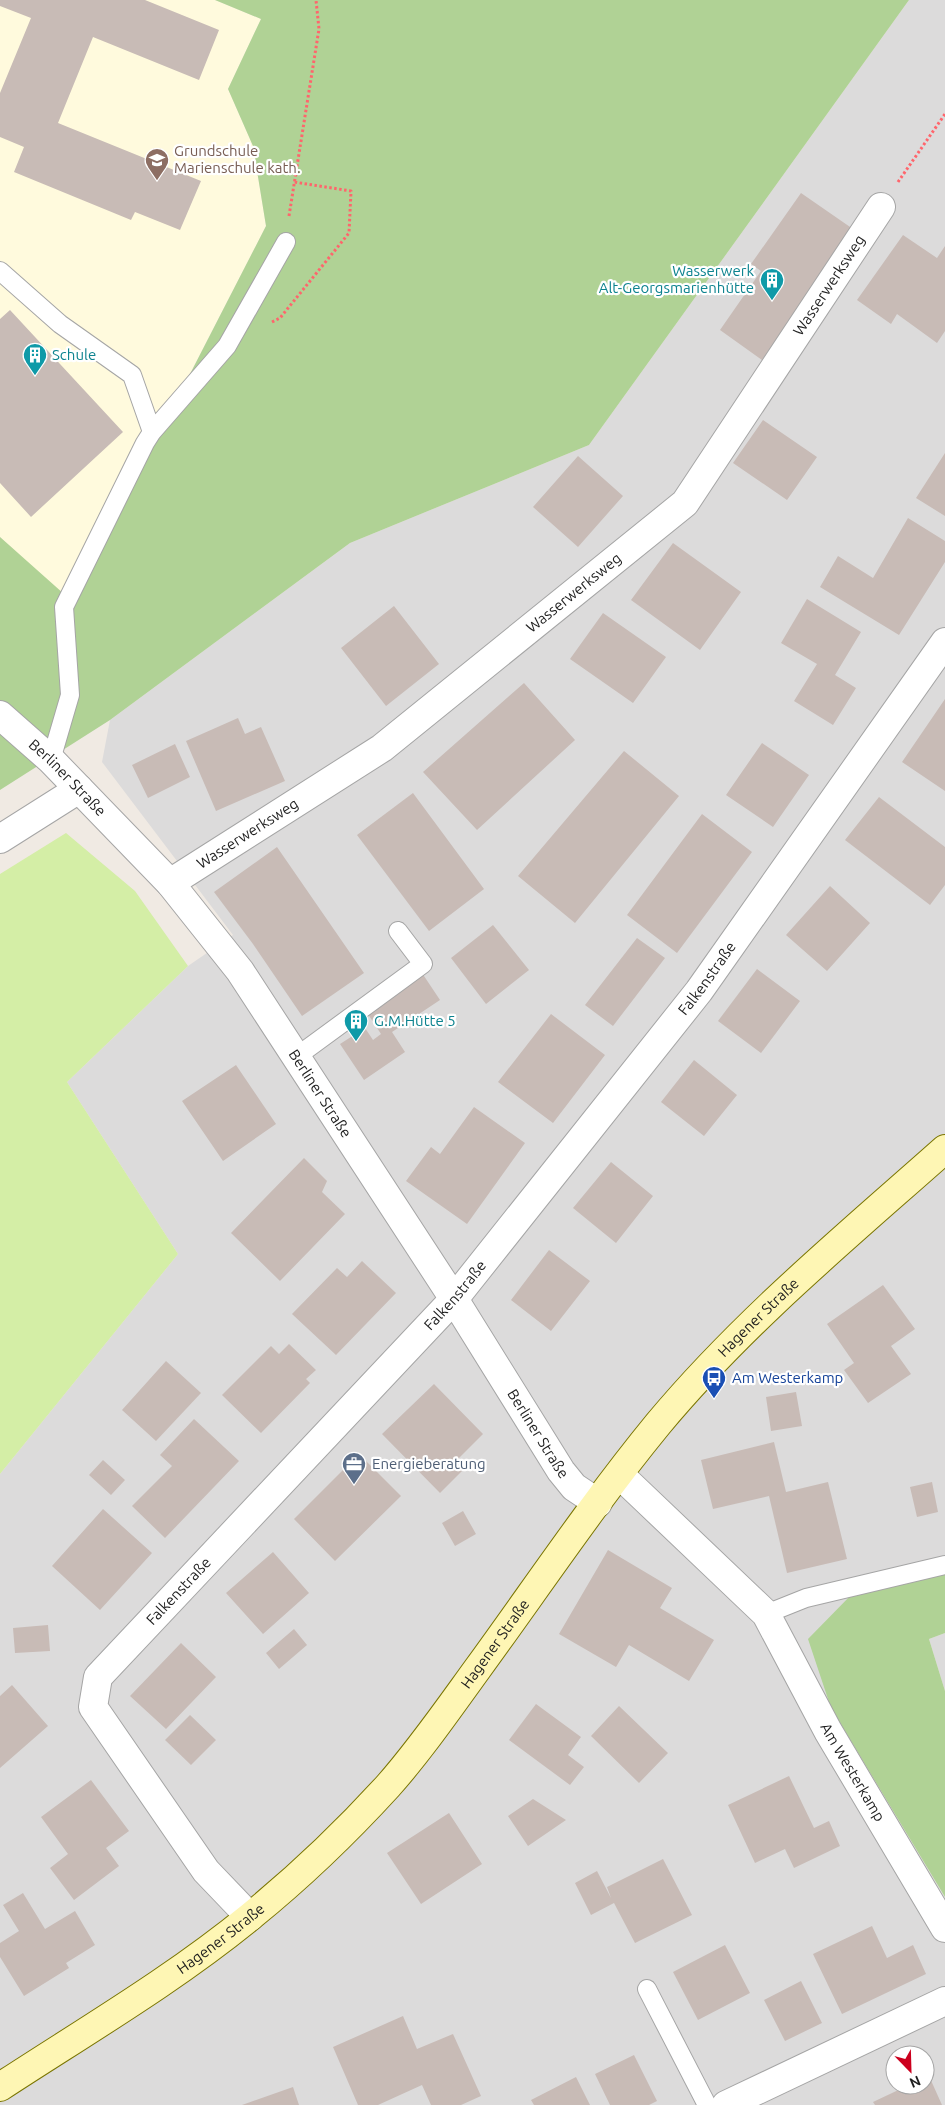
<svg xmlns="http://www.w3.org/2000/svg" width="945" height="2105" viewBox="0 0 945 2105" font-family="Ubuntu,sans-serif">
	<rect width="100%" height="100%" fill="#f0eae3"/>
	<path fill="#dcdbdb" fill-rule="evenodd" d="M909 0H945V1573L831 1708 945 1897V2105H0V1474L178 1254 67 1082 188 966 233 935 102 762 110 720 350 543 589 445ZM895 2055H925V2085H895Z
		M945 1633V1691L929 1639Z"/>
	<path fill="#fffadd" d="M0 0H215L261 19 228 89 253 146 266 226 72 603 0 537Z"/>
	<path fill="#d4eea6" d="M66 833 135 891 188 966 67 1082 178 1254 0 1474V874Z"/>
	<path fill="#b0d295" d="M215 0H909L589 445 350 543 110 720 0 790V537L73 602 266 226 253 146 228 89 261 19Z
		M945 1573V1633L929 1639 945 1691V1897L831 1708 808 1639 854 1592Z"/>
	<path fill="#c8bbb6" d="M0 0H145L219 30 199 80 93 37 58 123 201 181 180 230 135 212 131 220 14 172 24 147 0 137V93L31 18 0 6Z
		M801 193 853 229 762 360 720 330 761 271 751 264Z
		M903 235 937 258 945 246V331L937 343 897 314 891 324 857 300Z
		M10 310 123 432 31 517 0 483V319Z
		M763 420 817 457 787 500 733 463Z
		M945 453V516L916 498Z
		M578 456 623 496 578 547 533 507Z
		M908 518 945 541V562L899 635 820 587 838 556 873 578Z
		M673 543 741 592 700 650 631 600Z
		M807 599 861 632 835 675 856 688 833 725 794 701 817 664 781 643Z
		M394 606 439 664 386 706 341 648Z
		M603 613 666 657 633 703 570 659Z
		M524 683 575 740 477 830 423 772Z
		M945 699V791L902 762Z
		M238 718 245 734 261 727 285 781 216 811 186 741Z
		M762 743 809 775 773 827 726 795Z
		M175 744 190 777 148 798 132 765Z
		M624 751 679 796 575 923 518 876Z
		M413 793 484 889 429 931 357 835Z
		M879 797 945 847V885L930 905 845 840Z
		M702 814 752 852 677 953 627 915Z
		M277 847 364 973 302 1016 253 944 214 892Z
		M830 886 870 923 827 971 786 935Z
		M493 925 529 970 486 1004 451 958Z
		M637 938 665 958 613 1026 585 1005Z
		M757 969 800 1001 761 1053 718 1021Z
		M422 973 440 1000 392 1032 405 1052 364 1080 340 1044 365 1028 373 1040 381 1034 366 1011Z
		M551 1014 605 1055 553 1123 498 1082Z
		M694 1060 737 1095 704 1136 661 1102Z
		M236 1065 276 1124 223 1161 182 1101Z
		M474 1107 525 1143 467 1224 406 1181 431 1147 440 1154Z
		M304 1158 327 1181 322 1192 345 1214 280 1281 231 1233Z
		M611 1162 653 1196 616 1243 573 1208Z
		M549 1250 590 1281 551 1331 511 1300Z
		M362 1261 396 1293 336 1355 292 1314 337 1268 347 1277Z
		M883 1285 915 1329 891 1346 911 1374 868 1403 844 1370 854 1363 827 1324Z
		M289 1344 316 1370 306 1379 310 1383 261 1433 222 1395 271 1346 279 1354Z
		M166 1361 201 1393 156 1441 122 1410Z
		M434 1384 483 1434 456 1461 464 1469 440 1493 382 1434Z
		M796 1392 802 1426 771 1431 766 1397Z
		M194 1419 239 1461 165 1538 132 1506 172 1466 160 1455Z
		M774 1442 786 1492 828 1482 847 1559 787 1573 769 1496 713 1509 701 1460Z
		M359 1454 401 1496 335 1561 294 1519Z
		M103 1460 125 1480 111 1495 89 1475Z
		M932 1482 938 1512 917 1517 910 1487Z
		M103 1509 152 1553 100 1610 52 1566Z
		M463 1511 476 1534 455 1546 442 1523Z
		M608 1550 672 1588 660 1608 714 1640 689 1681 629 1645 616 1667 559 1634Z
		M273 1552 309 1593 263 1634 226 1593Z
		M48 1625 50 1651 15 1653 13 1628Z
		M294 1629 307 1645 279 1669 266 1653Z
		M181 1643 216 1677 166 1729 130 1696Z
		M12 1685 48 1726 0 1768V1696Z
		M536 1704 581 1737 568 1755 584 1767 570 1785 509 1740Z
		M619 1706 668 1753 639 1783 591 1736Z
		M190 1715 216 1740 191 1765 165 1740Z
		M789 1776 814 1828 829 1821 840 1846 794 1868 785 1849 755 1863 728 1805Z
		M91 1780 129 1831 106 1848 119 1866 74 1900 50 1868 68 1854 41 1817Z
		M533 1799 566 1820 528 1846 508 1816Z
		M449 1813 482 1864 421 1904 387 1853Z
		M663 1859 692 1915 635 1943 614 1903 591 1915 575 1883 597 1871 611 1898 607 1887Z
		M23 1893 45 1929 75 1911 95 1945 66 1963 69 1968 24 1996 0 1957V1943L19 1931 3 1905Z
		M872 1926 887 1958 913 1945 926 1974 842 2014 813 1954Z
		M725 1945 750 1993 698 2020 673 1972Z
		M801 1981 822 2023 785 2041 764 2000Z
		M403 2016 417 2049 453 2034 481 2096 461 2105H431L422 2085 378 2105H358L333 2047Z
		M634 2055 657 2101 649 2105H610L595 2074Z
		M929 2076 942 2105H875L873 2102 909 2085H925V2077Z
		M576 2077 590 2105H534L531 2100Z
		M293 2087 299 2105H242Z"/>
	<g fill="none" stroke-linecap="round" stroke-linejoin="round">
		<g stroke="#a5a5a5" stroke-width="20">
			<path id="lane" d="M0 271 60 324 132 375 152 432
				M51 760 70 695 64 607 145 443 152 432 227 346 286 242
				M296 1057 423 964 398 931
				M766 1614 806 1598 945 1565
				M647 1989 707 2105"/>
		</g>
		<g stroke="#a5a5a5" stroke-width="30">
			<g id="street">
				<path id="s1" d="M0 715 51 760 170 883 240 971 454 1299 561 1471 574 1487 598 1503"/>
				<path d="M0 839 79 789"/>
				<path id="s2" d="M170 883 382 748 685 503 881 207"/>
				<path id="s3" d="M620 1475 766 1614 828 1731 945 1928"/>
				<path id="s4" d="M250 1917 206 1871 93 1707 98 1677 454 1299 699 991 945 642"/>
				<path d="M726 2105 945 2001"/>
			</g>
		</g>
		<g stroke="#7a7500" stroke-width="30">
			<g id="secondary">
				<path id="s5" d="M0 2087C84 2032 173 1980 251 1916 299 1877 346 1832 388 1786 420 1750 449 1708 478 1668 537 1587 594 1502 658 1424 743 1322 846 1237 945 1149"/>
			</g>
		</g>
		<path stroke="#ff656c" stroke-width="3" stroke-dasharray="2.5 2.5" stroke-linecap="butt" d="M898 182 945 114
			M289 216 319 29 316 0
			M272 322 280 318 349 233 351 191 294 182"/>
		<use href="#lane" stroke="#fff" stroke-width="18"/>
		<use href="#street" stroke="#fff" stroke-width="28"/>
		<use href="#secondary" stroke="#fef6b4" stroke-width="28"/>
	</g>
	<defs>
		<g id="school-pin" transform="scale(1.25)"><path d="M0 17L-7.5 6A9.5 9.5 0 1 1 7.5 6Z" fill="#8d6e63" stroke="#fff"/><path d="M0-5L7-2L0 1L-7-2ZM-4 1L0 2.5L4 1V4Q0 6-4 4Z" fill="#fff"/></g>
		<g id="building-pin" transform="scale(1.25)"><path d="M0 17L-7.5 6A9.5 9.5 0 1 1 7.5 6Z" fill="#0f9aa8" stroke="#fff"/><path d="M-4-6H4V6H1V3H-1V6H-4ZM-2.5-4.3h1.7v1.8h-1.7ZM.8-4.3h1.7v1.8H.8ZM-2.5-1h1.7V.8h-1.7ZM.8-1h1.7V.8H.8Z" fill="#fff"/></g>
		<g id="bus-pin" transform="scale(1.25)"><path d="M0 17L-7.5 6A9.5 9.5 0 1 1 7.5 6Z" fill="#1a4fb4" stroke="#fff"/><path d="M-5-6H5V4H4V6H2V4H-2V6H-4V4H-5ZM-3.5-4V0h7V-4ZM-3.5 1.2v1.5H-2V1.2ZM2 1.2v1.5H3.5V1.2Z" fill="#fff"/></g>
		<g id="office-pin" transform="scale(1.25)"><path d="M0 17L-7.5 6A9.5 9.5 0 1 1 7.5 6Z" fill="#5c6f8a" stroke="#fff"/><path d="M-6-3h4V-5.5h4V-3h4V5H-6ZM-1-4.5V-3h2v-1.5ZM-6 0V1H6V0Z" fill="#fff"/></g>
	</defs>
	<g fill-rule="evenodd">
		<use href="#school-pin" x="157" y="160"/>
		<use href="#building-pin" x="772" y="280"/>
		<use href="#building-pin" x="35" y="355"/>
		<use href="#building-pin" x="356" y="1021"/>
		<use href="#bus-pin" x="714" y="1378"/>
		<use href="#office-pin" x="354" y="1464"/>
	</g>
	<g text-anchor="middle" stroke-width="4.5" stroke-linejoin="round" paint-order="stroke">
		<g font-size="15" fill="#785e54" stroke="#fff" text-anchor="start">
			<text x="174" y="156">Grundschule<tspan x="174" dy="17">Marienschule kath.</tspan></text>
		</g>
		<g font-size="15" fill="#0d838f" stroke="#fff" text-anchor="start">
			<text x="754" y="276" text-anchor="end">Wasserwerk<tspan x="754" dy="17">Alt-Georgsmarienhütte</tspan></text>
			<text x="52" y="360">Schule</text>
			<text x="374" y="1026">G.M.Hütte 5</text>
		</g>
		<g font-size="15" fill="#1e1e1e" stroke="#fff">
			<text dy="5" stroke="none"><textPath href="#s2" startOffset="902">Wasserwerksweg</textPath></text>
			<text dy="5" stroke="none"><textPath href="#s2" startOffset="498">Wasserwerksweg</textPath></text>
			<text dy="5" stroke="none"><textPath href="#s1" startOffset="92">Berliner Straße</textPath></text>
			<text dy="5" stroke="none"><textPath href="#s2" startOffset="92">Wasserwerksweg</textPath></text>
			<text dy="5" stroke="none"><textPath href="#s4" startOffset="1221">Falkenstraße</textPath></text>
			<text dy="5" stroke="none"><textPath href="#s1" startOffset="498">Berliner Straße</textPath></text>
			<text dy="5" stroke="none"><textPath href="#s4" startOffset="816">Falkenstraße</textPath></text>
			<text dy="5" stroke="none"><textPath href="#s5" startOffset="1091">Hagener Straße</textPath></text>
			<text dy="5" stroke="none"><textPath href="#s1" startOffset="902">Berliner Straße</textPath></text>
			<text dy="5" stroke="none"><textPath href="#s4" startOffset="411">Falkenstraße</textPath></text>
			<text dy="5" stroke="none"><textPath href="#s5" startOffset="671">Hagener Straße</textPath></text>
			<text dy="5" stroke="none"><textPath href="#s3" startOffset="382">Am Westerkamp</textPath></text>
			<text dy="5" stroke="none"><textPath href="#s5" startOffset="266">Hagener Straße</textPath></text>
		</g>
		<g font-size="15" fill="#164399" stroke="#fff" text-anchor="start">
			<text x="732" y="1383">Am Westerkamp</text>
		</g>
		<g font-size="15" fill="#4e5e75" stroke="#fff" text-anchor="start">
			<text x="372" y="1469">Energieberatung</text>
		</g>
	</g>
	<g transform="translate(910 2070) rotate(157)"><circle r="24" fill="#ffffff" stroke="#a5a5a5"/>
	<path d="M0-4L9 19L0 12L-9 19Z" fill="#cc001e"/>
	<text y="-8" font-size="14" font-weight="bold" text-anchor="middle" fill="#1e1e1e">N</text>
	</g>
</svg>
